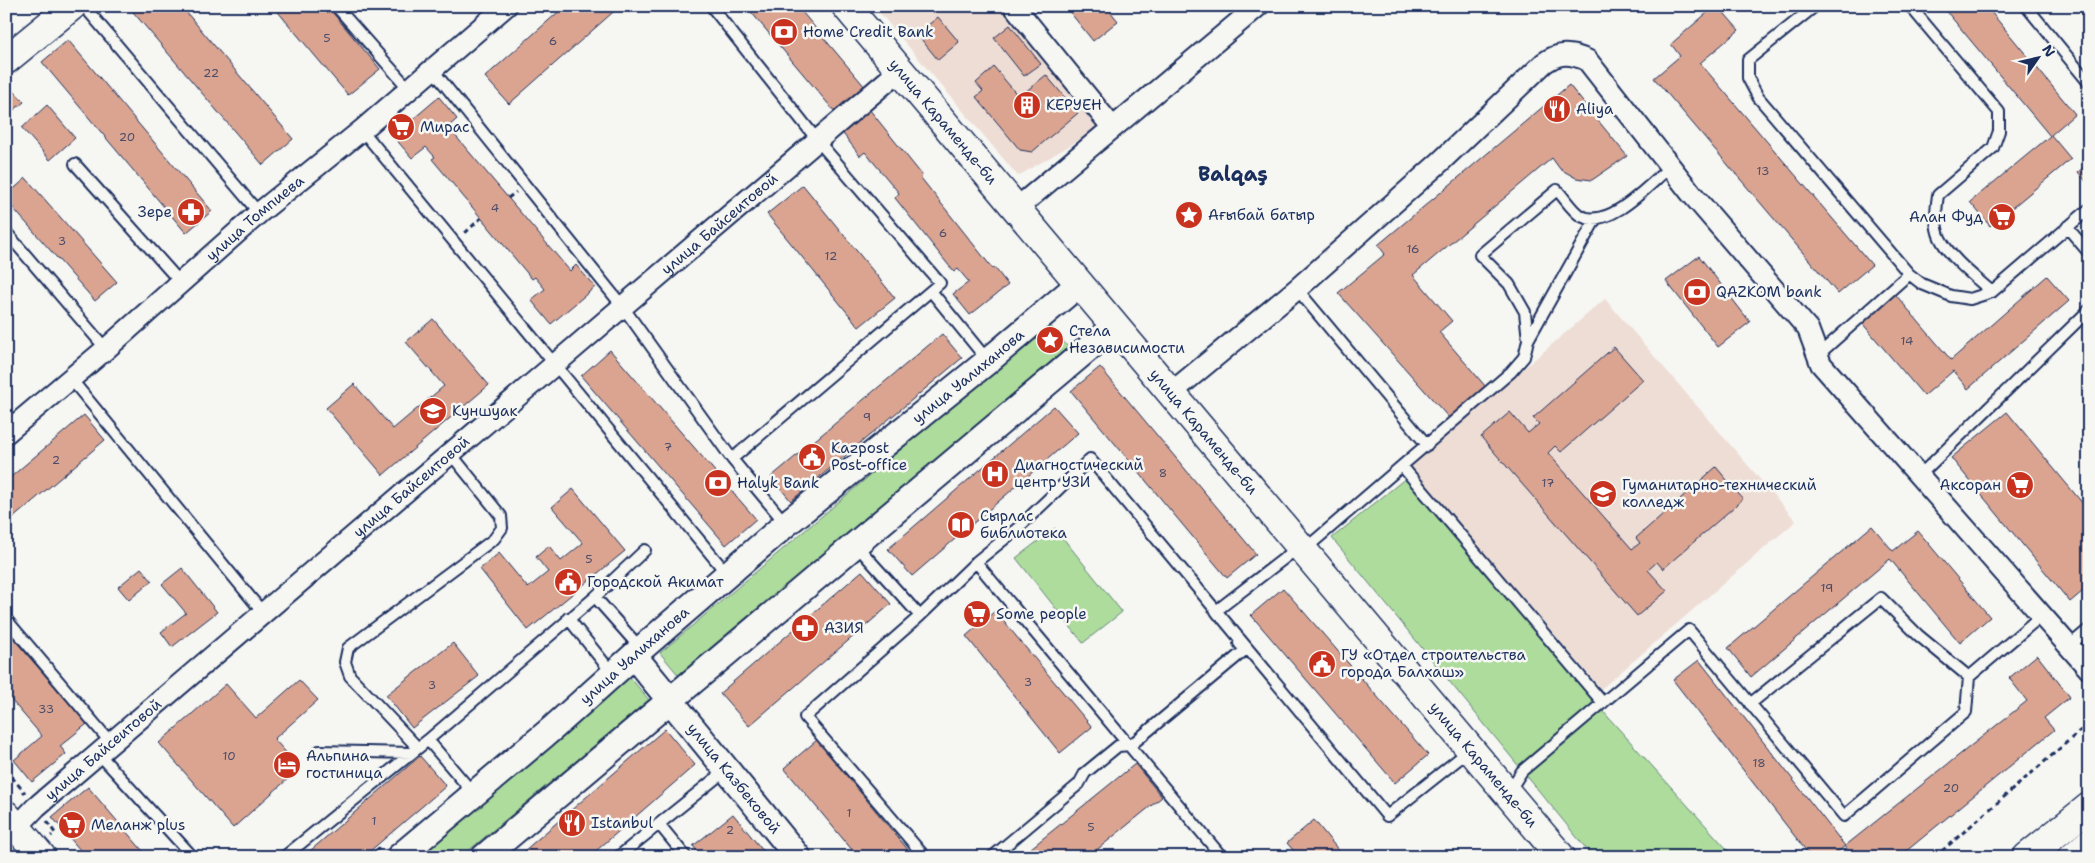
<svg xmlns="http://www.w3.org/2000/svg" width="2095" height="863" viewBox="0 0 2095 863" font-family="'Shantell Sans',sans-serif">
	<rect width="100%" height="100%" fill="#f6f6f2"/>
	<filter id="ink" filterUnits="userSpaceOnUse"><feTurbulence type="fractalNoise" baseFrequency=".02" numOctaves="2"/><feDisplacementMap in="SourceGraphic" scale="10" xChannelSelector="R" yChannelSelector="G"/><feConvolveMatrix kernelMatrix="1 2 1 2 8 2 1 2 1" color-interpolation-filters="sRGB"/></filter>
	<g filter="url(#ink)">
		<path fill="#eeddd5" d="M874 6H1028L1115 110 1096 130 1018 176Z
			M1605 299 1796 521 1601 689 1410 466Z"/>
		<path fill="#addc9c" stroke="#64867d" d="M1049 324 1068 347 680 677 660 653Z
			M1407 477 1608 717 1734 857H1593L1332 538Z
			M1055 528 1122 612 1083 643 1016 558Z
			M629 676 649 700 461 857H412Z"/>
		<path fill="#daa490" stroke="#1b2f5e" d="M128 6H181L293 139 263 165Z
			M273 6H327L380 69 348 95Z
			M565 6H620L509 104 485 77Z
			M746 6H797L865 87 835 112Z
			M1065 6H1106L1118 21 1093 41Z
			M1715 6H1718L1739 30 1700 63 1872 265 1838 294 1654 78 1680 56 1671 44Z
			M1942 6H1986L2075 114 2051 135 2071 159 1990 226 1970 202 2050 136Z
			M938 17 959 42 938 60 917 34Z
			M1010 25 1041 64 1024 76 994 38Z
			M68 40 212 211 186 233 42 62Z
			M994 67 1019 97 1046 75 1078 113 1032 152 1020 150 976 97 983 91 976 83Z
			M1569 85 1627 156 1592 180 1576 178 1560 169 1552 158 1413 275 1452 321 1439 332 1486 387 1449 418 1338 293 1385 254 1378 245Z
			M14 91 24 102 6 116V97Z
			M439 97 457 119 448 127 570 271 576 265 595 287 551 324 531 300 545 289 535 277 532 279 432 159 435 157 426 147 412 158 393 136Z
			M47 105 75 138 50 160 22 128Z
			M869 109 922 175 921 178 993 269 995 268 1008 285 970 315 953 294 969 282 958 269 954 272 895 198 899 193 865 152 860 156 841 131Z
			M2089 163V185L2078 172Z
			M26 178 117 282 95 301 6 200V196Z
			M803 185 895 298 859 327 767 214Z
			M1699 256 1750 322 1718 347 1666 281Z
			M2047 276 2069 301 1968 389 1953 371 1924 396 1862 323 1895 294 1951 360Z
			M433 319 489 385 383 475 326 408 354 384 393 429 444 386 406 342Z
			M942 334 962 358 791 501 771 477Z
			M1614 347 1643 380 1561 452 1555 446 1548 453 1632 549 1640 543 1636 538 1716 467 1743 499 1663 569 1657 562 1648 570 1667 591 1637 616 1481 437 1510 412 1528 433 1539 424 1533 418Z
			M610 350 756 519 726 545 581 376Z
			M1100 367 1256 554 1227 578 1071 391Z
			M1054 406 1078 433 912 576 888 549Z
			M2007 412 2089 511V586L2070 602 1951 458Z
			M84 415 105 440 6 524V481Z
			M573 489 625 551 528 630 480 569 499 553 528 588 548 572 536 557 549 546 561 561 583 543 552 507Z
			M1872 526 1893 551 1918 531 1990 617 1960 643 1890 559 1751 677 1728 648Z
			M141 568 152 581 129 600 118 587Z
			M182 568 217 612 172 647 161 632 186 613 162 584Z
			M862 571 891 604 749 726 720 693Z
			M1283 588 1428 755 1395 783 1251 615Z
			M995 611 1092 727 1060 753 966 636Z
			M6 630 87 724 60 746 66 754 32 782 14 760 42 736 6 694Z
			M453 643 479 676 412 728 386 695Z
			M2037 655 2070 697 2044 718 2054 730 1899 857H1853L1845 846 2027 701 2009 678Z
			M1699 660 1845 846 1831 857H1811L1673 680Z
			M299 680 318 700 274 739 300 768 233 828 159 743 226 684 256 718Z
			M665 729 695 765 589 857H529L524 851Z
			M817 740 914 857H858L784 768Z
			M420 756 446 786 363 857H303Z
			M1135 764 1162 797 1088 857H1020Z
			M88 787 148 857H86L52 817Z
			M733 814 768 857H702L693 846Z
			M1314 820 1344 857H1299L1287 843Z"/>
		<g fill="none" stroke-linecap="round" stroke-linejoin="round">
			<g stroke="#1b2f5e" stroke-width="14">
				<path id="service" d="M84 6 259 213
					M336 6 409 89
					M1815 6 1748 60V78L1758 97 1909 274 1818 355
					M1910 6 1999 112V131L1993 148 1938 195C1936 209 1934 225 1940 238 1950 258 1975 277 1992 292
					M2026 6 2089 83
					M432 69 623 307 732 459 940 283 818 141 711 6
					M362 130 728 575
					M75 164 180 282
					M2067 227 2089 253
					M6 232 106 349
					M1909 274 1922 284 1951 296 1970 299 1992 292 2089 209
					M1297 289 1427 445
					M931 291 988 361
					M1528 340 1595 220
					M71 379 264 614
					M732 459 786 524
					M1402 466 1603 703
					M1919 476 2089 310
					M856 545 920 616
					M1304 550 1511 372 1524 357 1528 340 1525 312 1509 284 1480 255 1557 190C1564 197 1572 211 1581 216 1609 230 1650 184 1670 167
					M976 562 1222 857
					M595 597 641 649
					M1219 615 1216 611 1299 547
					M568 618 613 674
					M6 619 111 743
					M2069 646 2089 629
					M1750 704 1881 598 1918 635 1969 677
					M428 740 595 597 645 550
					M418 748 350 676 345 662 348 648 494 539 502 528 501 516 451 454
					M319 751 412 753
					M99 754 193 857
					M1508 793 1522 771 1689 630 1844 816 1966 712 1969 677 2042 615
					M659 824 686 857
					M284 857 428 740 474 794
					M618 857 726 770
					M925 857 805 717 920 616 976 562 1018 528 1090 459 1387 816 1470 750
					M992 857 1079 784 1085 773 1118 746 1131 745 1245 650 1239 643"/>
			</g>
			<g stroke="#1b2f5e" stroke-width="24">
				<g id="minor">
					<path d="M1014 6 1112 127"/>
					<path d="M1016 209 1258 6"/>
					<path d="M1171 393 1297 289 1440 162 1544 63C1559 52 1570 53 1587 60L1691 193 1808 329 1821 364 2089 669"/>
					<path id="s1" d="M6 433 106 349 259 213 362 130 506 6"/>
					<path id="s2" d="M17 827 36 807 900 70"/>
				</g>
			</g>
			<g stroke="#1b2f5e" stroke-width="29">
				<g id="tertiary">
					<path id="s3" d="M634 656 798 857"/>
					<path id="s4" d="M399 857 554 727 641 649 786 524 988 361 1079 284"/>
					<path d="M484 857 1115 326"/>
				</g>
			</g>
			<g stroke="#1b2f5e" stroke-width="31">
				<g id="secondary">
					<path id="s5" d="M846 6 1561 857"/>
					<path d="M6 60 72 6"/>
					<path d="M6 815 42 857"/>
					<path d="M2027 857 2089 807"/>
					<path d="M2073 857 2089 843"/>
				</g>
			</g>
			<path stroke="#1b2f5e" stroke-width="3" stroke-dasharray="5 4" stroke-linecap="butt" d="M6 87 13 82
				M508 198 516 192
				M465 233 481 218
				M6 770 25 793
				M47 821 55 833 51 836
				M369 857 380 847
				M1935 857 2089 723"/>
			<use href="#service" stroke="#f6f6f2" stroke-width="10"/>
			<use href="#minor" stroke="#f6f6f2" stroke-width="20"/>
			<use href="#tertiary" stroke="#f6f6f2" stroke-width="25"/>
			<use href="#secondary" stroke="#f6f6f2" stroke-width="28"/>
		</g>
	</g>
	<defs>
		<g id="bank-disc" transform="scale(1.4375)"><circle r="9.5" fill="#c8321e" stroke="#f6f6f2"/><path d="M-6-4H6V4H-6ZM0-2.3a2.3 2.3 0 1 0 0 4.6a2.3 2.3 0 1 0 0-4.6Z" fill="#fff"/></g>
		<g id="building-disc" transform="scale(1.4375)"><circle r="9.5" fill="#c8321e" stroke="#f6f6f2"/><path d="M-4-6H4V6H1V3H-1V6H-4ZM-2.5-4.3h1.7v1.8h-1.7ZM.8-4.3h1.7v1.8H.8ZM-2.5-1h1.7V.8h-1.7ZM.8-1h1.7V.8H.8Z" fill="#fff"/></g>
		<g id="restaurant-disc" transform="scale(1.4375)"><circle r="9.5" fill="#c8321e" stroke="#f6f6f2"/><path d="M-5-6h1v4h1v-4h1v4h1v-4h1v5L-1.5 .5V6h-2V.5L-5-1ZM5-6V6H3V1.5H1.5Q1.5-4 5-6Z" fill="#fff"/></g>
		<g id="supermarket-disc" transform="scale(1.4375)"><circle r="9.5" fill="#c8321e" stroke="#f6f6f2"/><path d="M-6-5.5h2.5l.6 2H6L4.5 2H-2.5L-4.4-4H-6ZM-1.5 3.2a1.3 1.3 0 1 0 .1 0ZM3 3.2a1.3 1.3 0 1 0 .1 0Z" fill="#fff"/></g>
		<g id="pharmacy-disc" transform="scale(1.4375)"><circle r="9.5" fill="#c8321e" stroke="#f6f6f2"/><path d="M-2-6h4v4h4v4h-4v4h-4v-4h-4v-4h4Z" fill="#fff"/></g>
		<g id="sight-disc" transform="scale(1.4375)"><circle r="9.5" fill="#c8321e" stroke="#f6f6f2"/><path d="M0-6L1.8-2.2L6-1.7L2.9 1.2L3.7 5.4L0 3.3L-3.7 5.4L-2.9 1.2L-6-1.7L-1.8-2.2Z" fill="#fff"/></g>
		<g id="school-disc" transform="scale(1.4375)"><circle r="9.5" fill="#c8321e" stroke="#f6f6f2"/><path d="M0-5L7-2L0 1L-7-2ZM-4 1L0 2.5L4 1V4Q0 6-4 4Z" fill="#fff"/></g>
		<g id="civic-disc" transform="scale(1.4375)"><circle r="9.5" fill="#c8321e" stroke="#f6f6f2"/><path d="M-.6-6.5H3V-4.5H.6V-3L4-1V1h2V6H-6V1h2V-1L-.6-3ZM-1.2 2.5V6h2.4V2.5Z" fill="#fff"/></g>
		<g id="hospital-disc" transform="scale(1.4375)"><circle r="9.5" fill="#c8321e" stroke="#f6f6f2"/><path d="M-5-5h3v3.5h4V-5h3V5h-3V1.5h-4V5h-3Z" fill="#fff"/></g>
		<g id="university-disc" transform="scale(1.4375)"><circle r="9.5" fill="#c8321e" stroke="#f6f6f2"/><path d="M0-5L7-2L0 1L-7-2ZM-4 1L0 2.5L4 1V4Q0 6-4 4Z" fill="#fff"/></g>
		<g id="library-disc" transform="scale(1.4375)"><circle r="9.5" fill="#c8321e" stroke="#f6f6f2"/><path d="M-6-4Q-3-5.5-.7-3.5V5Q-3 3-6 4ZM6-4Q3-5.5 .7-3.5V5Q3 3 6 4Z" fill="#fff"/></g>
		<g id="hotel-disc" transform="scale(1.4375)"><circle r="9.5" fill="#c8321e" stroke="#f6f6f2"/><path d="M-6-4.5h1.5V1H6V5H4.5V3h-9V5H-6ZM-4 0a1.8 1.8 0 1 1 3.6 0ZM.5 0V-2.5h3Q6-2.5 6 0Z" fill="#fff"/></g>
	</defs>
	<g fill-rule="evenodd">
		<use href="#bank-disc" x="784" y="32"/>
		<use href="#building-disc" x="1027" y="105"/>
		<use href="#restaurant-disc" x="1557" y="109"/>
		<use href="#supermarket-disc" x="401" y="127"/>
		<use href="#pharmacy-disc" x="191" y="212"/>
		<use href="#sight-disc" x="1189" y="215"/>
		<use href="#supermarket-disc" x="2002" y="217"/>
		<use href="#bank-disc" x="1697" y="292"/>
		<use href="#sight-disc" x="1050" y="340"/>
		<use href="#school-disc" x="433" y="411"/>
		<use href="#civic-disc" x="812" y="457"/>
		<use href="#hospital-disc" x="995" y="474"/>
		<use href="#bank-disc" x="718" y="483"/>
		<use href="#supermarket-disc" x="2020" y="485"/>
		<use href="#university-disc" x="1603" y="494"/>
		<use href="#library-disc" x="961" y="525"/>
		<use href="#civic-disc" x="568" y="582"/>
		<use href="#supermarket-disc" x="977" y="614"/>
		<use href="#pharmacy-disc" x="805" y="628"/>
		<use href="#civic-disc" x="1322" y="664"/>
		<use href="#hotel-disc" x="287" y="765"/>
		<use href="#restaurant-disc" x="572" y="823"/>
		<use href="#supermarket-disc" x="72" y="825"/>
	</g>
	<g text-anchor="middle" stroke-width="5" stroke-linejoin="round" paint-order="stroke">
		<g font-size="12" fill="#4b4c6a">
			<text x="327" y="42">5</text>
			<text x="553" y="45">6</text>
			<text x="211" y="77">22</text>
			<text x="127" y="141">20</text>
			<text x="1763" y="175">13</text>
			<text x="495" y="212">4</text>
			<text x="943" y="237">6</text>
			<text x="62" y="245">3</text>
			<text x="1413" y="253">16</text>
			<text x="831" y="260">12</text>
			<text x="1907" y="345">14</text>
			<text x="867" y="421">9</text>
			<text x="668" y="451">7</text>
			<text x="56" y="464">2</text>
			<text x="1163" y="477">8</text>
			<text x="1548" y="487">17</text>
			<text x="589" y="563">5</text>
			<text x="1827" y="592">19</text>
			<text x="1028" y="686">3</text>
			<text x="432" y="689">3</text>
			<text x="46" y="713">33</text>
			<text x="229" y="760">10</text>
			<text x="1759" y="767">18</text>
			<text x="1951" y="792">20</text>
			<text x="849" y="817">1</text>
			<text x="374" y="825">1</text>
			<text x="1091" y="831">5</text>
			<text x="730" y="834">2</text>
		</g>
		<g font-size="15" fill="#1b2f5e" stroke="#f6f6f2" text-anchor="start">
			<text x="803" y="37">Home Credit Bank</text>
			<text x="1046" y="110">КЕРУЕН</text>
			<text x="1576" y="114">Aliya</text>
			<text x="420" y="132">Мирас</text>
			<text x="172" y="217" text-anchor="end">Зере</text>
			<text x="1208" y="220">Ағыбай батыр</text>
			<text x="1983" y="222" text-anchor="end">Алан Фуд</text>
			<text x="1716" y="297">QAZKOM bank</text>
			<text x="1069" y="336">Стела<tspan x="1069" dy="17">Независимости</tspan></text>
			<text x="452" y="416">Куншуак</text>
			<text x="831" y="453">Kazpost<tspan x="831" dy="17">Post-office</tspan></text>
			<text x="1014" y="470">Диагностический<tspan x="1014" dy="17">центр УЗИ</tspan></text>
			<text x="737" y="488">Halyk Bank</text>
			<text x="1622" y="490">Гуманитарно-технический<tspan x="1622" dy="17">колледж</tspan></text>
			<text x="2001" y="490" text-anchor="end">Аксоран</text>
			<text x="980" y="521">Сырлас<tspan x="980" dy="17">библиотека</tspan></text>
			<text x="587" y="587">Городской Акимат</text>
			<text x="996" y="619">Some people</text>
			<text x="824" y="633">АЗИЯ</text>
			<text x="1341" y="660">ГУ «Отдел строительства<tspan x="1341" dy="17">города Балхаш»</tspan></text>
			<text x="306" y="761">Альпина<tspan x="306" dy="17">гостиница</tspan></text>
			<text x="591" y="828">Istanbul</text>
			<text x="91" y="830">Меланж plus</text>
		</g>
		<g font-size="15" fill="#1b2f5e" stroke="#f6f6f2">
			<text dy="5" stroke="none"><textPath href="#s5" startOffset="151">улица Караменде-би</textPath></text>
			<text dy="5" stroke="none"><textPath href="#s1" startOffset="329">улица Томпиева</textPath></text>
			<text dy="5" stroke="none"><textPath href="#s2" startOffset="926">улица Байсеитовой</textPath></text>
			<text dy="5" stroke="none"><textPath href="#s4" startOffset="745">улица Уалиханова</textPath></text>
			<text dy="5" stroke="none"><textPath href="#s5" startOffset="556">улица Караменде-би</textPath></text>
			<text dy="5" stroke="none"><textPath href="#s2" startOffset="521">улица Байсеитовой</textPath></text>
			<text dy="5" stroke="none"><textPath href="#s4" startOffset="310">улица Уалиханова</textPath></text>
			<text dy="5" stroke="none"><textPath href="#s2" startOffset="116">улица Байсеитовой</textPath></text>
			<text dy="5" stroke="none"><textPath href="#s5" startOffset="991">улица Караменде-би</textPath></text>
			<text dy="5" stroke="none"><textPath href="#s3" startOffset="158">улица Казбековой</textPath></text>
		</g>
		<g font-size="20" font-weight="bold" fill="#1b2f5e" stroke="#f6f6f2">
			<text x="1233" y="181">Balqaş</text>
		</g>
	</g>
	<rect width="2095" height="863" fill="none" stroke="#f6f6f2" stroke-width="25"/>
	<rect x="12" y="12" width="2070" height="838" fill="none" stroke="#1b2f5e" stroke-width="2" filter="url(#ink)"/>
	<g transform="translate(2038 58) rotate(56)" stroke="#f6f6f2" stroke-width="4" paint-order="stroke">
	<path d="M0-4L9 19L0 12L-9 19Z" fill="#1b2f5e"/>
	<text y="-8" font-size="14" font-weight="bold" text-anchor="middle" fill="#1b2f5e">N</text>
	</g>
</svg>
